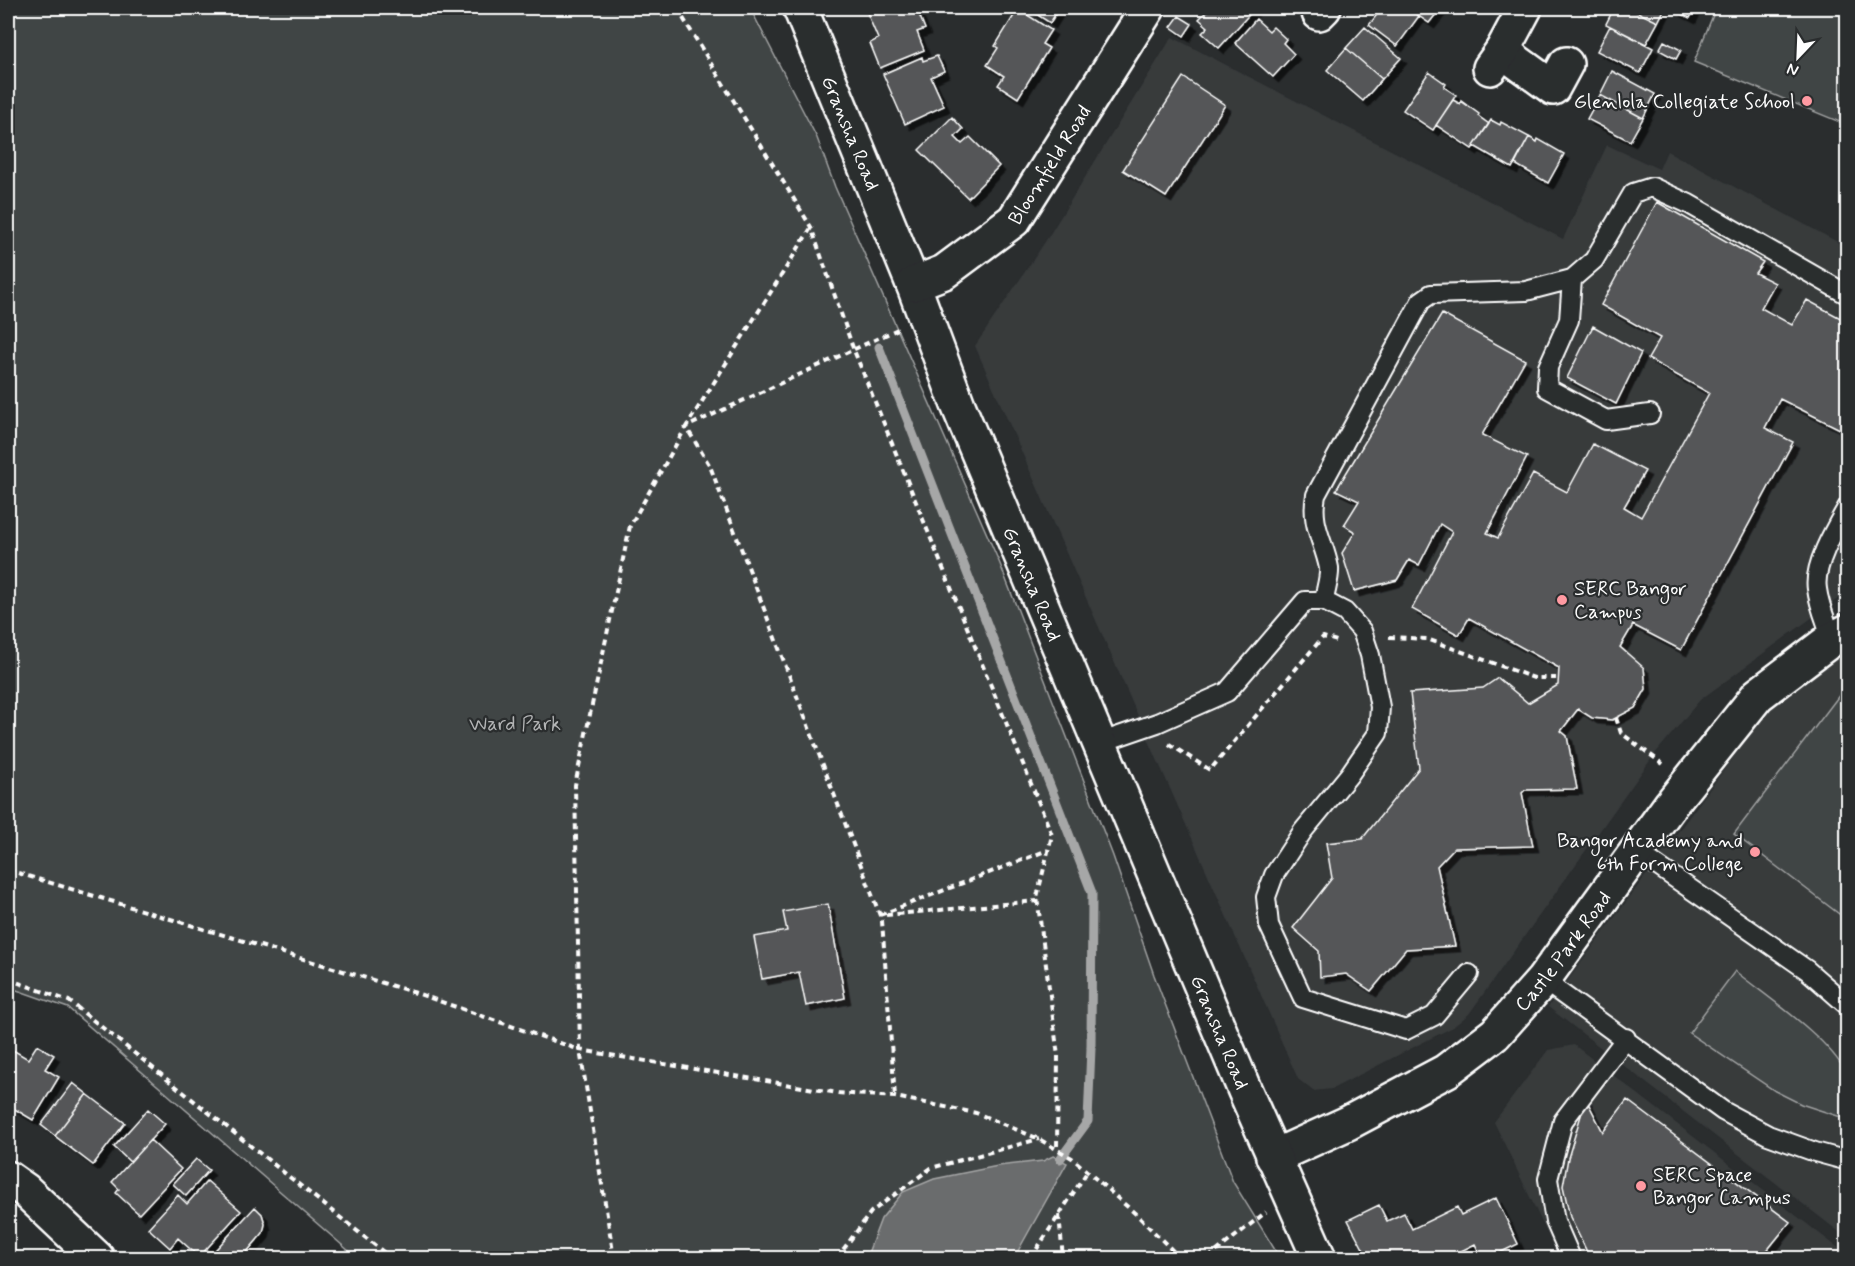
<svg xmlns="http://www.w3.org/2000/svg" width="1855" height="1266" viewBox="0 0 1855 1266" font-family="Mynerve,sans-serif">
	<defs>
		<filter id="shadow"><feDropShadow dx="5.5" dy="5.5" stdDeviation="0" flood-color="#0009"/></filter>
	</defs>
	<rect width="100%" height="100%" fill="#2a2d2e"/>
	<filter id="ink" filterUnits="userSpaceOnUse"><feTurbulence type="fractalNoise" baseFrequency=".0167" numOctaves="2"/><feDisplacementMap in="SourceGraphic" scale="12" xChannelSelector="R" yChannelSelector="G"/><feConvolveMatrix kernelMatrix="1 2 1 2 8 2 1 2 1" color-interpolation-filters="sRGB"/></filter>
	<g filter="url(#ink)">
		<path fill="#373a3b" d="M1172 37 1563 239 1607 145 1659 169 1667 151 1847 247V592L1700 700 1654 755 1469 1014 1453 1027 1332 1089 1313 1091 1298 1079 975 346 1045 242Z
			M1847 650V1238L1548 1007 1778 697Z
			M1574 1045 1841 1250 1847 1242V1258H1559L1494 1122 1548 1050Z"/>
		<path fill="#414445" stroke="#a0a2a2" stroke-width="1.5" d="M8 8H750L817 138 835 187 1000 564 1113 856 1154 975 1233 1182 1280 1258H357L68 1008 8 987Z
			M1716 8H1847V125L1694 62Z
			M1847 685V920L1734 834Z
			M1735 971C1767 997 1828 1037 1846 1073 1851 1082 1848 1108 1847 1119L1801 1104 1775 1091 1689 1033Z"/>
		<path fill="#6a6c6d" stroke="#a6a7a7" stroke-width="1.5" d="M1053 1156 1067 1163 1014 1258H864L868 1253 881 1219 903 1192 934 1179 998 1166 1043 1161Z"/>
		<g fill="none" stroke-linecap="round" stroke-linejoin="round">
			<path stroke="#a6a7a7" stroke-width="9" d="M879 347 1092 893 1091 1048 1088 1121 1060 1159"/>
		</g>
		<path fill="#555758" stroke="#fff" stroke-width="1.5" filter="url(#shadow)" d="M865 8H907L910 15 918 12 925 29 917 32 924 50 880 68 870 43 878 39Z
			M1027 8H1055L1058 10 1050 23Z
			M1210 8H1255L1219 48 1202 33 1208 27 1199 19Z
			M1382 8H1407L1419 16 1397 46 1369 25Z
			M1407 8H1441L1429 23Z
			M1614 8H1629L1658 22 1646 44 1606 24Z
			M1629 8H1665L1658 22Z
			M1678 8H1690L1694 10 1690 18 1676 11Z
			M1018 9 1051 30 1042 44 1049 48 1018 98 998 85 1004 76 987 65 998 48 995 46Z
			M1179 16 1192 24 1184 36 1171 27Z
			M1256 19 1269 31 1273 27 1286 39 1283 43 1294 54 1273 77 1235 43Z
			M1610 26 1653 48 1640 73 1597 51Z
			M1365 27 1401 58 1382 79 1346 48Z
			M1664 41 1681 50 1676 59 1659 50Z
			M1346 48 1382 79 1363 101 1327 70Z
			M937 56 944 71 931 77 944 106 905 124 883 74 922 57 923 61Z
			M1612 71 1655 94 1643 118 1600 95Z
			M1429 72 1446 84 1444 87 1456 95 1433 130 1403 110Z
			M1183 77 1225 105 1166 197 1123 170Z
			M1600 95 1643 118 1630 141 1587 119Z
			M1453 100 1460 104 1461 101 1479 114 1478 116 1489 124 1472 149 1436 125Z
			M952 117 963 129 955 137 962 144 970 137 999 166 968 198 919 150Z
			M1491 120 1500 125 1501 122 1529 137 1512 168 1474 146Z
			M1529 137 1537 142 1538 139 1564 154 1548 183 1515 164Z
			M1657 202 1763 262 1755 273 1775 283 1761 308 1792 325 1807 300 1848 322V433L1780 399 1765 428 1793 442 1681 650 1633 625 1620 647 1644 668 1646 689 1635 708 1612 720 1592 718 1578 709 1561 731 1567 736 1577 789 1525 790 1522 793 1533 846 1454 848 1437 866 1455 946 1406 949 1371 991 1346 974 1320 977 1319 951 1293 928 1332 878 1326 843 1362 839 1419 768 1410 693 1483 688 1498 678 1528 703 1558 685 1559 668 1469 618 1459 635 1412 609 1452 532 1440 524 1419 565 1409 560 1397 580 1354 591 1342 553 1355 532 1344 525 1359 501 1336 490 1442 314 1525 360 1482 435 1527 457 1487 533 1498 538 1533 474 1567 492 1593 444 1645 471 1624 507 1641 517 1709 393 1648 359 1660 338 1601 305Z
			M1593 326 1641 353 1616 404 1567 378Z
			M828 904 845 998 806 1006 799 972 762 979 754 937 787 931 783 912Z
			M37 1045 54 1055 45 1069 59 1077 33 1120 8 1105V1047L28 1059Z
			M73 1083 87 1094 55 1136 41 1125Z
			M87 1094 125 1123 93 1165 55 1136Z
			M1586 1099 1603 1132 1627 1100 1790 1222 1761 1258H1590L1570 1217 1563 1186 1568 1158Z
			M148 1109 165 1124 130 1162 114 1147Z
			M150 1140 181 1169 139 1214 116 1193 119 1189 112 1182Z
			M196 1159 209 1170 186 1196 173 1184Z
			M207 1181 241 1211 199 1257 178 1238 170 1248 148 1228 178 1195 187 1204Z
			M1496 1198 1518 1244 1489 1258H1482L1475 1244 1455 1254 1457 1258H1387L1386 1257 1368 1258 1348 1220 1379 1205 1387 1221 1404 1213 1412 1229 1457 1207 1461 1215Z
			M255 1207 262 1214 265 1224 263 1233 246 1253 252 1258H208Z"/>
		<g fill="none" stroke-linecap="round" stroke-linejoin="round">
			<g stroke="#fff" stroke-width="22">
				<path id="service" d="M1572 279 1569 320 1548 367 1547 388 1606 420 1650 414
					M1324 601C1325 591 1330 578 1329 568 1324 541 1310 525 1316 495L1421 301 1431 294 1526 291 1572 279 1594 260 1633 193 1652 187 1689 204 1848 295
					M1832 639C1827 623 1819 606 1817 589 1813 565 1836 527 1848 506
					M1099 743 1157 723 1227 692 1305 601H1324L1345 612 1362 631 1370 655 1380 707 1378 733 1349 775 1303 831 1274 875 1266 897 1269 925 1303 998 1406 1030 1434 1016 1469 974
					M1636 851 1807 970 1848 1006
					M1543 980 1723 1111 1768 1135 1815 1152 1848 1161
					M1571 1258 1555 1221 1548 1179 1563 1121 1626 1038"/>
			</g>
			<g stroke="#fff" stroke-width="38">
				<g id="minor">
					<path d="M1319 13 1324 8"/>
					<path d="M1502 51 1553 88 1566 64"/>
					<path d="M1490 68 1502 51 1525 8"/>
					<path id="s1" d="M1273 1157 1348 1123 1446 1071 1495 1034 1543 980 1671 804 1758 695 1832 639 1848 631"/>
					<path d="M8 1178 25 1190 97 1258"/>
				</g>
			</g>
			<g stroke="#fff" stroke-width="38">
				<g id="tertiary">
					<path id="s2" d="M800 8 913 284 958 405 1245 1091 1319 1258"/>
					<path id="s3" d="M913 284 944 272 1014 220 1148 8"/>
				</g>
			</g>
			<path stroke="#fff" stroke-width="4" stroke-dasharray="6 4.5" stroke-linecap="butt" d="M683 18 811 227 853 348 1052 835 1037 897 1058 1056 1057 1148
				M811 228 686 427 710 466 882 921 895 1097
				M1389 637 1427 639 1534 678H1559
				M1616 718 1621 733 1663 764
				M1169 744 1210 770 1323 637 1337 641
				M8 870 416 993 580 1050 838 1093 895 1097 976 1113 1039 1139 1072 1158 1138 1216 1180 1258
				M880 915 1048 850
				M886 915 1037 901
				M8 979 69 1001 391 1258
				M1059 1215 1063 1258
				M614 1258 580 1050 575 785 630 526 686 427 898 329
				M837 1258 871 1212 931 1168 1039 1139
				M1031 1258 1087 1172
				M1208 1258 1266 1212"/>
			<use href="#service" stroke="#2a2d2e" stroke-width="18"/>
			<use href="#minor" stroke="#2a2d2e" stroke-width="33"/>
			<use href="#tertiary" stroke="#2a2d2e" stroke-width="33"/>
		</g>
	</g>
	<g fill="#ff9aa2" stroke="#2a2d2e" stroke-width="2">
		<circle cx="1807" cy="101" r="6"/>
		<circle cx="1562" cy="600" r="6"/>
		<circle cx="1755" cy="852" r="6"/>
		<circle cx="1641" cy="1186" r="6"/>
	</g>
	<g text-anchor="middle" stroke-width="4.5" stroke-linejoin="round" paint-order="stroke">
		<g font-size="20" fill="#fff" stroke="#2a2d2e" text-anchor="end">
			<text x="1795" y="108">Glenlola Collegiate School</text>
			<text x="1574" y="595" text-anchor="start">SERC Bangor<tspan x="1574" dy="23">Campus</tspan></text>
			<text x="1743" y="847">Bangor Academy and<tspan x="1743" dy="23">6th Form College</tspan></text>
			<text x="1653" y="1181" text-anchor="start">SERC Space<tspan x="1653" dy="23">Bangor Campus</tspan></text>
		</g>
		<g font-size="20" fill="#fff" stroke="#2a2d2e">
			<text dy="7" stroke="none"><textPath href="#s2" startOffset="135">Gransha Road</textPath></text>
			<text dy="7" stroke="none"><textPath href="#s3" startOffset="186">Bloomfield Road</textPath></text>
			<text dy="7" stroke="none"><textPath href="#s2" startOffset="621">Gransha Road</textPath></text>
			<text dy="7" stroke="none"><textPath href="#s1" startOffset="362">Castle Park Road</textPath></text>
			<text dy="7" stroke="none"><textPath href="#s2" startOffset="1107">Gransha Road</textPath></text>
		</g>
		<g font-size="20" fill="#b3b4b5" stroke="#2a2d2e">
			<text x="515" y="730">Ward Park</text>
		</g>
	</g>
	<rect width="1855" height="1266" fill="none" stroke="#2a2d2e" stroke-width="30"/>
	<rect x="15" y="15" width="1825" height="1236" fill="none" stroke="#fff" stroke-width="2" filter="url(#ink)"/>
	<g transform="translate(1798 57) rotate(203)" stroke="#2a2d2e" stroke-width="4.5" paint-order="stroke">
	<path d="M0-4.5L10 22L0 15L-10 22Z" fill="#ffffff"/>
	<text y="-9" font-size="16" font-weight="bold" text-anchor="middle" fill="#ffffff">N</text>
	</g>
</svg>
